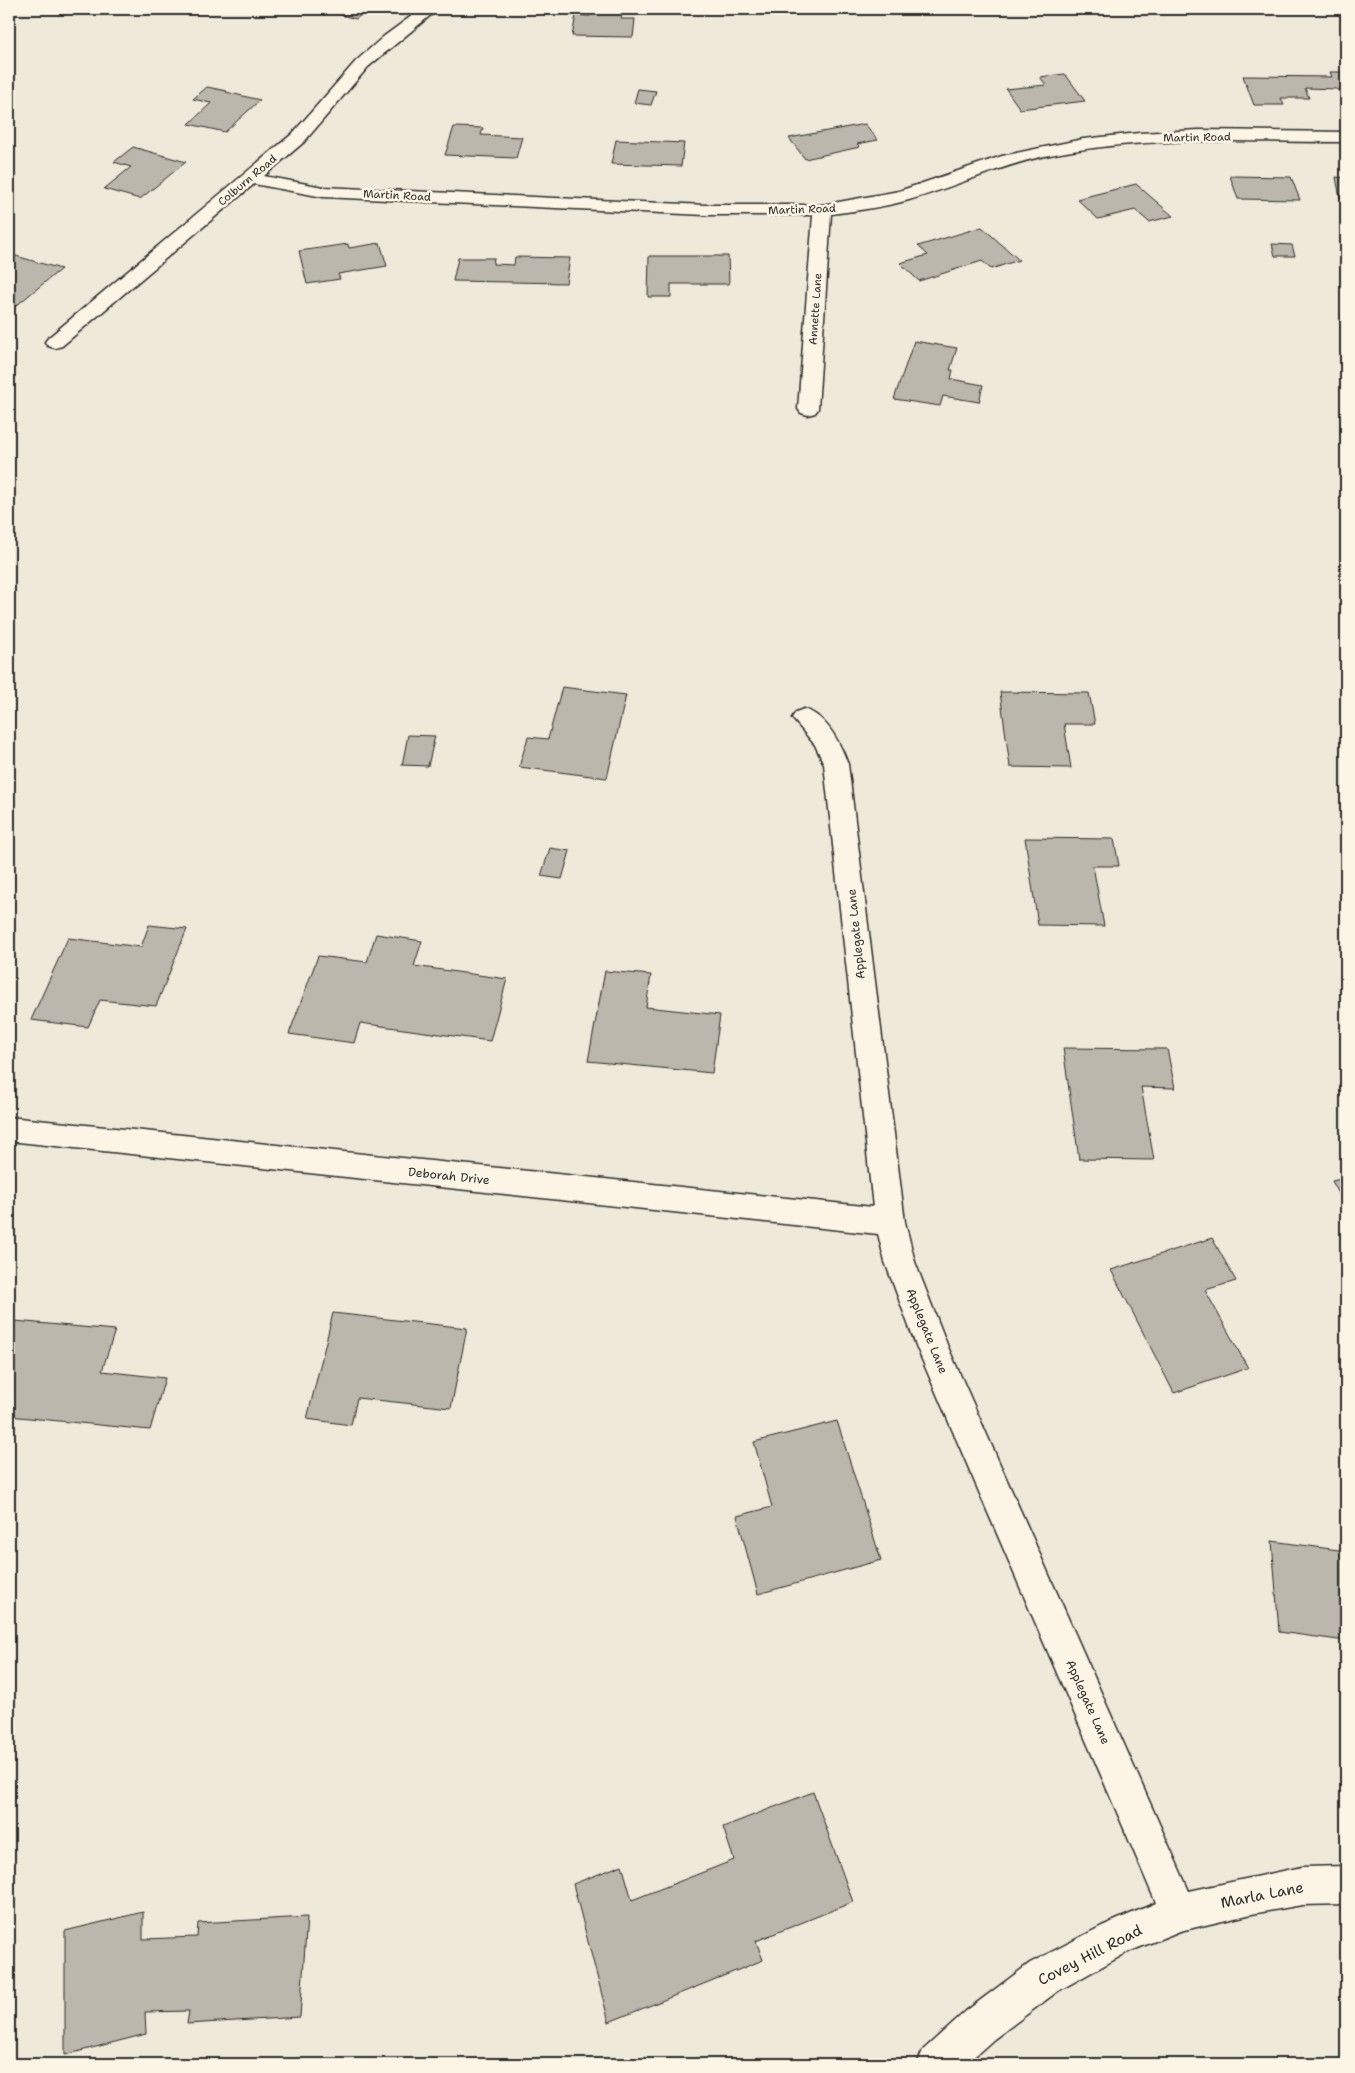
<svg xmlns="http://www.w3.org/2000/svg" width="1355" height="2073" viewBox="0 0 1355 2073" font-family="'Shantell Sans',sans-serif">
	<rect width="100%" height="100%" fill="#efe9da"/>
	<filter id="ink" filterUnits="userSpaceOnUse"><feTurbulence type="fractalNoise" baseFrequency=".02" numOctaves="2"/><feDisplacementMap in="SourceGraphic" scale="10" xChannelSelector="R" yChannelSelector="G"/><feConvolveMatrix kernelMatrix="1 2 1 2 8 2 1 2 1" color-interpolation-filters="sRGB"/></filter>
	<g filter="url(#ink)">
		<path fill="#bcb7ac" stroke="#2b2b2b" d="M334 9H368L356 19 330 12Z
			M591 9H623L621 19H635L633 37 572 36 576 15 590 16Z
			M1330 72H1346V91H1338L1337 89 1305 88 1309 98H1281L1284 105H1254L1243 76 1332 77Z
			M1065 74 1085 101 1020 109 1006 89 1046 85 1040 77Z
			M207 87 227 91 226 92 260 100 225 132 189 124 211 103 193 99Z
			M638 89 656 91 651 105 634 103Z
			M865 124 878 140 857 144 860 147 805 159 789 138Z
			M454 127 483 128 481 135 522 137 516 158 445 155Z
			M616 140 684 143 681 166 611 164Z
			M133 147 186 162 140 199 104 189 131 167 114 162Z
			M1230 176 1291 177 1300 200 1238 199Z
			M1336 177 1346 178V198H1340Z
			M1136 184 1173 216 1149 222 1135 210 1098 219 1077 199Z
			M982 227 1019 260 991 269 982 261 919 281 900 263 928 255 918 246Z
			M380 243 387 266 338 274 340 279 307 284 299 251 348 244 349 248Z
			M1272 244 1292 245 1295 256H1275Z
			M9 254 61 269 11 310 9 309Z
			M649 256H728L729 284H671V297H648Z
			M515 257 570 258 566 283 453 281 458 258H494L493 264 514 265Z
			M914 341 957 348 950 370H953L951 379 983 385 979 402 943 396 940 406 894 399Z
			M562 687 626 695 607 778 519 767 528 737 548 739Z
			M1000 692 1089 693 1095 724H1064L1071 768 1010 767Z
			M408 735 435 736 428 766 402 765Z
			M1025 838 1114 839 1119 866H1093L1104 926 1038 925Z
			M550 848 570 851 562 879 541 876Z
			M149 925 187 929 156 1006 100 1000 88 1027 31 1020 68 938 141 947Z
			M376 934 422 941 414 966 507 979 490 1041 360 1023 354 1043 289 1034 318 956 367 962Z
			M605 971 651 975 646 1007 720 1015 712 1073 588 1061Z
			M1063 1048 1167 1049 1175 1088 1141 1087 1154 1160 1079 1159Z
			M1346 1178V1206L1332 1181Z
			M1212 1238 1236 1281 1205 1290 1248 1368 1174 1393 1111 1270Z
			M333 1313 467 1328 451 1408 357 1398 351 1425 307 1419Z
			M15 1321 115 1330 102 1371 165 1378 150 1430 9 1416V1339Z
			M837 1421 881 1560 758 1594 737 1516 772 1507 754 1442Z
			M1272 1541 1346 1551V1641L1279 1632Z
			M813 1792 853 1902 756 1941 763 1960 609 2022 573 1884 622 1865 632 1900 734 1860 723 1827Z
			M143 1912V1939L197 1937 198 1923 307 1917 300 2017 187 2024 189 2011 145 2012 146 2034 65 2055V1931Z"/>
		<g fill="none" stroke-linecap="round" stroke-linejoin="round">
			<g stroke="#2b2b2b" stroke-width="3">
				<path id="street" d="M421 9H438L368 67 304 142 264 176 323 187 705 205H822L899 191 1002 156 1083 139 1139 133 1199 130 1346 132V142C1245 142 1145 135 1045 156 998 166 955 187 909 200 884 207 856 211 831 214L818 409 815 413 808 415 801 413 798 409 813 215H705L323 197 254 184 62 346 55 348 48 346 45 342 48 338 292 134 356 61 383 37Z
					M804 709C827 716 840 743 848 764L905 1222 915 1262 948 1347 1189 1891 1302 1867 1346 1866V1904L1302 1905 1252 1914 1180 1931 1128 1952 1058 1991 994 2039 966 2064H917L923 2050 966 2011 1030 1963 1102 1926 1156 1903 917 1348 885 1262 878 1234 9 1141V1117L873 1207 824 764 815 745 792 718 796 712Z"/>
			</g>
			<use href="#street" fill="#fcf5e5" fill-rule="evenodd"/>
		</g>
	</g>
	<g text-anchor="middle" stroke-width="5" stroke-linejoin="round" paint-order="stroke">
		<g font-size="11" fill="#2b2b2b" stroke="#fcf5e5">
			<text transform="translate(1197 137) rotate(-1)" y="4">Martin Road</text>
			<text transform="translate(247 180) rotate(-40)" y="4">Colburn Road</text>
			<text transform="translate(397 195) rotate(3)" y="4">Martin Road</text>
			<text transform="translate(802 209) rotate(-2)" y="4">Martin Road</text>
			<text transform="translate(815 309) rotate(-86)" y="4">Annette Lane</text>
		</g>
		<g font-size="12" fill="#2b2b2b" stroke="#fcf5e5">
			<text transform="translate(856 934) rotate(-96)" y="4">Applegate Lane</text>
			<text transform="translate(449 1176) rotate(6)" y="4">Deborah Drive</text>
			<text transform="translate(927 1331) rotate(68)" y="4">Applegate Lane</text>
			<text transform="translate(1088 1702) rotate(66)" y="4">Applegate Lane</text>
		</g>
		<g font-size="15" fill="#2b2b2b" stroke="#fcf5e5">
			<text transform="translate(1262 1895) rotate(-11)" y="5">Marla Lane</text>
			<text transform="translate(1090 1955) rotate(-27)" y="5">Covey Hill Road</text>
		</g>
	</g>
	<rect width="1355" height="2073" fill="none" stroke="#fcf5e5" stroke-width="30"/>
	<rect x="15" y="15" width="1325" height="2043" fill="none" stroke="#2b2b2b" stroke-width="2" filter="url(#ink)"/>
</svg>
